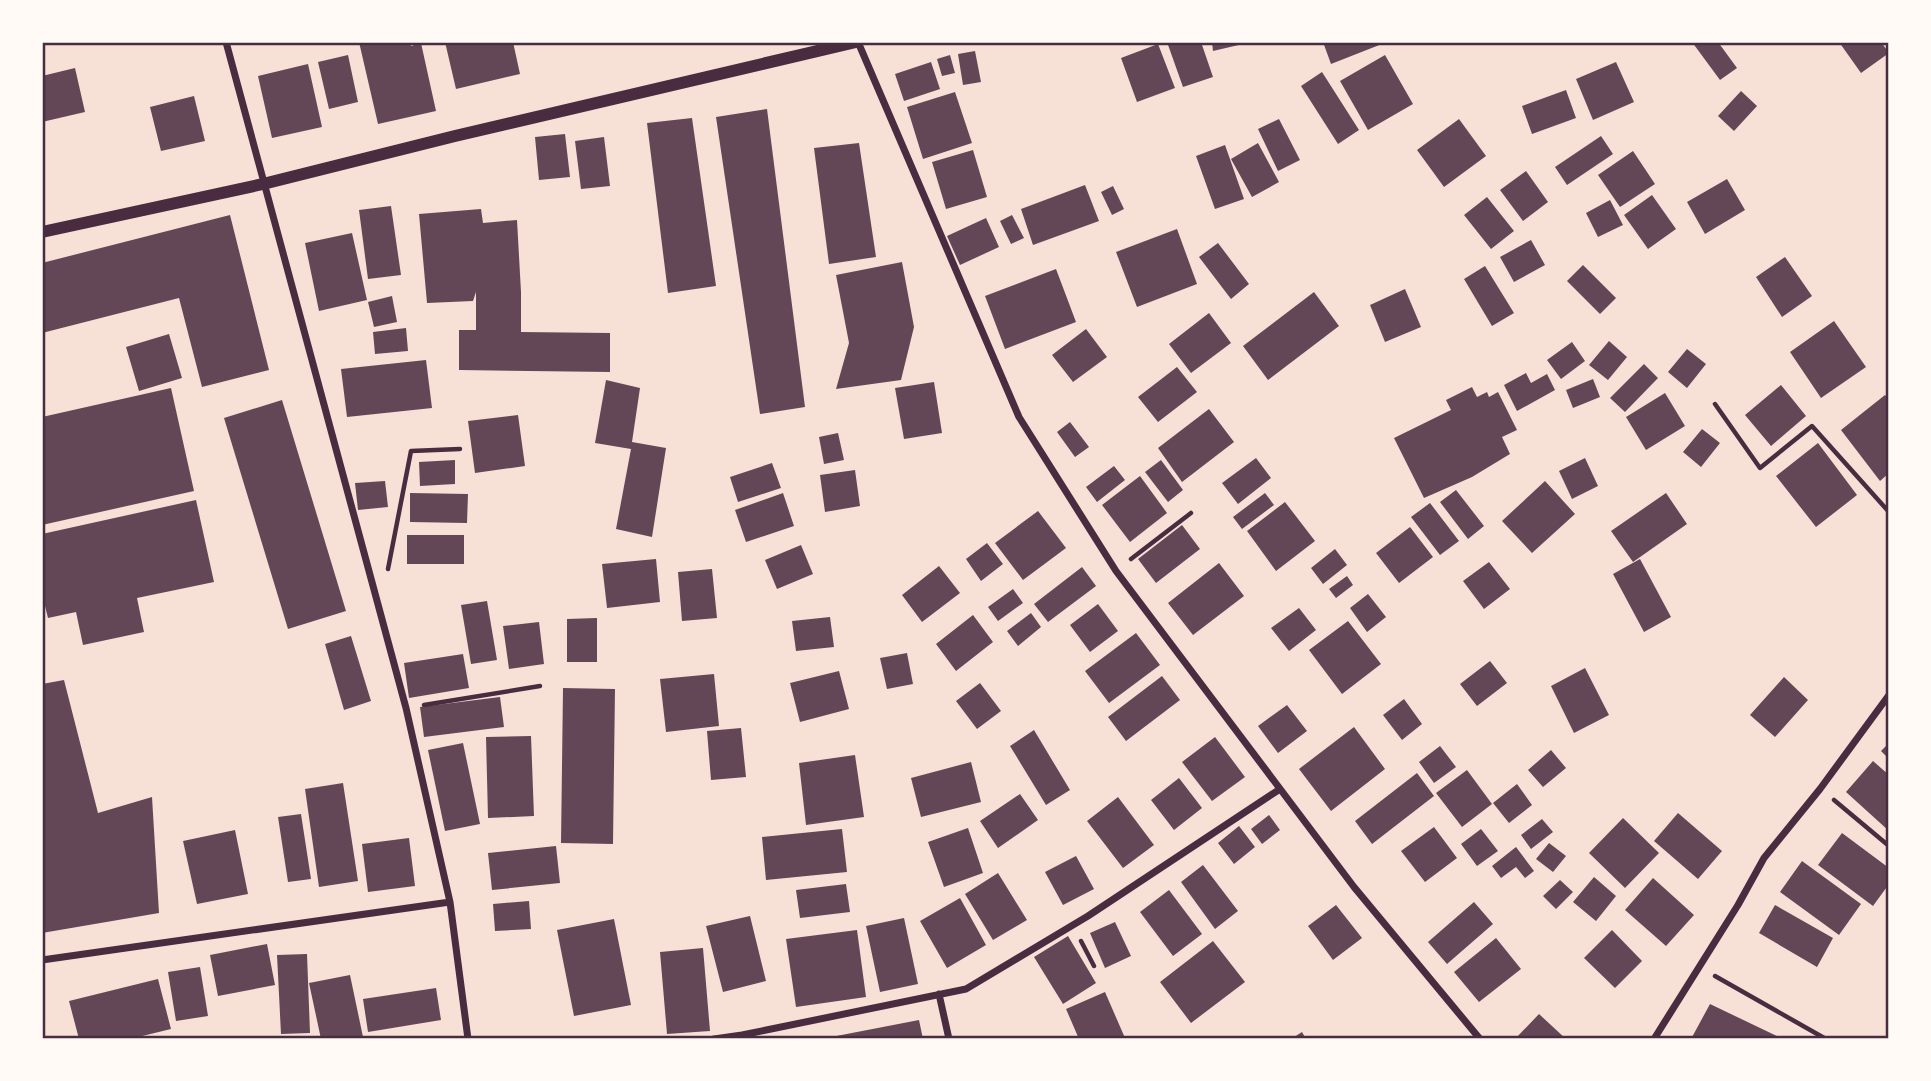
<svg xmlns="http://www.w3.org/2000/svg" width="1931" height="1081" viewBox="0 0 1931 1081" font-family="'Sofia Sans Condensed',sans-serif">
	<rect width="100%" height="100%" fill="#f7e1d7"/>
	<path fill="#644757" d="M359 42H410L411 46 421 43 436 111 378 124Z
		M445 42H513L520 74 456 89Z
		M1167 42H1201L1213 77 1183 87Z
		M1212 42H1242L1243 44 1213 51Z
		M1323 42H1387L1331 64Z
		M1692 42H1718L1737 68 1720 80Z
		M1839 42H1881L1889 53 1861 73Z
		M1158 44 1175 88 1137 102 1121 58Z
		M975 51 981 82 963 85 958 54Z
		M348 55 358 102 329 109 318 62Z
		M950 55 955 73 942 76 937 59Z
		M1385 55 1413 104 1368 130 1340 81Z
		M931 62 940 89 904 101 895 74Z
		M1616 62 1634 102 1593 120 1576 79Z
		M308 64 322 127 272 138 258 76Z
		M75 68 85 112 42 122V76Z
		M1322 72 1359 130 1338 144 1301 86Z
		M1566 90 1576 118 1532 134 1522 106Z
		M1741 91 1757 106 1734 131 1718 116Z
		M955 92 972 143 923 159 907 107Z
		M194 96 205 141 161 151 150 107Z
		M767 109 805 407 760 414 716 117Z
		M692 118 716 286 668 293 647 123Z
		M1279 119 1300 160 1278 171 1258 129Z
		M1459 119 1486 156 1444 187 1417 150Z
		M565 134 570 177 539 180 535 137Z
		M1601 136 1613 154 1567 185 1555 167Z
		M604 137 610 186 581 189 575 141Z
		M859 143 876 257 829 264 814 148Z
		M1258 143 1279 182 1252 197 1231 159Z
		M1225 145 1244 199 1215 209 1196 156Z
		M973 150 987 197 946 209 932 162Z
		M1633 151 1655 184 1620 207 1598 175Z
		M1526 171 1548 202 1523 221 1500 190Z
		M1727 179 1745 210 1705 234 1687 202Z
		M1085 185 1099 221 1033 245 1021 209Z
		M1113 186 1124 209 1112 215 1101 192Z
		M1652 195 1676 229 1648 249 1624 215Z
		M1487 197 1514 231 1491 249 1464 215Z
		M1610 200 1623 225 1598 237 1586 213Z
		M391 206 401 275 368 279 359 210Z
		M481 209 483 223 517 220 521 292V332L610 333V372L459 370V330H476V292L473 301 427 303 419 214Z
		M230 215 269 370 202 387 179 298 42 333V263Z
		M1012 215 1024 238 1011 244 1000 221Z
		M986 218 999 247 960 265 947 236Z
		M1177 229 1197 284 1137 307 1116 252Z
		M352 233 367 300 319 311 305 243Z
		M1531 240 1545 265 1514 282 1500 257Z
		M1218 243 1249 284 1231 299 1199 257Z
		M1785 257 1812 296 1782 317 1756 277Z
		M902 262 914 327 901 380 836 389 849 343 836 275Z
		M1583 265 1616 298 1600 314 1567 281Z
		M1485 266 1514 313 1492 326 1464 279Z
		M1056 269 1076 322 1005 349 985 296Z
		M1405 289 1421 327 1385 342 1370 305Z
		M1314 292 1339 326 1268 380 1243 346Z
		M392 296 397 322 374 327 368 302Z
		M1209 313 1231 343 1191 373 1169 344Z
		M1834 321 1866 367 1821 398 1790 352Z
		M406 328 408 351 375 354 373 332Z
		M1086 329 1107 357 1073 382 1052 355Z
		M169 334 182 378 139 391 126 347Z
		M1609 341 1627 357 1608 380 1589 365Z
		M1572 342 1585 361 1561 379 1547 360Z
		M1687 349 1706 364 1687 388 1668 372Z
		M426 360 432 408 347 417 341 369Z
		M1644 364 1658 378 1625 412 1610 398Z
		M1177 367 1197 392 1158 422 1138 397Z
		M1526 373 1531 383 1547 374 1555 390 1517 411 1504 385Z
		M1593 379 1600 397 1573 408 1566 390Z
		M606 380 640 388 632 442 666 448 652 537 616 529 631 449 595 443Z
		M934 382 942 433 904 439 895 388Z
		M1781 385 1806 416 1771 446 1745 415Z
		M1472 387 1477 397 1487 392 1489 397 1498 392 1517 430 1502 437 1510 454 1472 477 1424 498 1394 438 1451 410 1446 400Z
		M171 388 194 491 42 525V417Z
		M1665 393 1685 426 1646 450 1626 417Z
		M1885 395 1889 400V473L1880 481 1841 430Z
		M282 400 346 611 288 629 224 418Z
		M1209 409 1234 442 1182 482 1158 448Z
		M518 415 525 466 475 473 468 421Z
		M1070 422 1089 447 1075 457 1057 432Z
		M1702 429 1720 443 1701 467 1683 452Z
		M838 433 844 460 824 464 819 437Z
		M1818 443 1857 495 1816 527 1776 476Z
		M1256 458 1271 478 1238 504 1222 483Z
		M1585 458 1598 486 1572 499 1559 471Z
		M455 460V484L420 486 419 462Z
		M1161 460 1183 490 1168 502 1145 472Z
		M772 463 781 488 738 502 730 477Z
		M1114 466 1125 480 1097 502 1086 487Z
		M855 470 860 506 825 512 820 475Z
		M1140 476 1167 513 1130 542 1102 505Z
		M385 481 388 507 358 510 355 483Z
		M1545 481 1575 514 1532 553 1502 521Z
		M1456 490 1484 526 1468 539 1440 502Z
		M410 493 468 494 467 523 410 522Z
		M783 493 794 526 746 542 735 510Z
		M1265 493 1274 505 1242 529 1233 517Z
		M1666 493 1687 524 1633 562 1611 531Z
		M196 500 214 582 137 598 144 632 83 645 76 612 48 618 44 602 42 603V534Z
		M1285 502 1315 541 1276 571 1247 531Z
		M1430 503 1459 541 1440 555 1411 517Z
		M1038 511 1066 548 1023 580 995 543Z
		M1182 525 1200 549 1156 583 1138 559Z
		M1410 527 1433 557 1399 583 1376 553Z
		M407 535H464V564H407Z
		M987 543 1003 564 981 581 966 559Z
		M801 545 813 574 777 589 765 560Z
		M1335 549 1347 565 1323 584 1311 568Z
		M656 559 660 602 607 608 602 564Z
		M1640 559 1671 617 1644 632 1613 574Z
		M1489 562 1510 589 1484 609 1463 581Z
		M1219 563 1244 596 1193 635 1168 603Z
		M939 566 960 593 922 622 902 595Z
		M1082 567 1096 586 1048 622 1034 604Z
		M712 569 717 618 682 621 678 572Z
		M1347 576 1353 585 1336 598 1329 589Z
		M1013 589 1023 603 998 621 988 607Z
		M1368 594 1386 617 1367 632 1350 608Z
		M487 601 497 660 471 664 461 605Z
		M1098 604 1118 631 1090 652 1070 625Z
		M1299 608 1316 630 1289 651 1271 628Z
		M1031 613 1041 627 1018 646 1007 631Z
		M973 615 993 642 956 671 936 644Z
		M830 617 834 647 796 651 792 621Z
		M597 618V662H567V619Z
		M1348 621 1381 664 1342 694 1309 650Z
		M539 622 544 664 509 669 503 626Z
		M1136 633 1160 665 1109 703 1085 671Z
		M351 636 371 701 344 710 325 644Z
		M907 653 913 684 887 689 880 658Z
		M463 654 469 688 409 698 404 663Z
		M1490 661 1507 683 1477 706 1460 684Z
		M1585 668 1609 715 1574 733 1551 686Z
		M839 671 849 709 800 722 790 683Z
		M714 674 719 726 666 732 660 679Z
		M1162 676 1180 700 1126 741 1108 717Z
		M1784 677 1808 700 1775 737 1750 715Z
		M64 680 98 813 152 797 159 913 42 933V684Z
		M980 683 1001 711 977 729 956 701Z
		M563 688 615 689 613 844 561 843Z
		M500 697 504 727 424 737 420 707Z
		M1404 699 1422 724 1402 740 1383 715Z
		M1287 705 1307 731 1278 753 1258 726Z
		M1354 727 1385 769 1331 811 1299 769Z
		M741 728 746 777 711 780 707 731Z
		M1034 730 1070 790 1046 805 1010 746Z
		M531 736 534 816 488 818 486 737Z
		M1215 737 1245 777 1212 801 1182 762Z
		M463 743 480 824 445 831 428 750Z
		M1889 743V759L1881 751Z
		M1440 746 1456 767 1434 783 1419 762Z
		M1551 750 1566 768 1543 787 1528 770Z
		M855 755 864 817 806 825 799 763Z
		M1873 761 1889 775V831L1846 792Z
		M971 762 981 802 921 817 911 778Z
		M1467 770 1492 804 1462 827 1436 793Z
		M1417 773 1434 796 1372 844 1355 821Z
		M1179 778 1202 808 1174 830 1151 800Z
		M343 783 358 881 319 887 305 789Z
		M1517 784 1532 805 1509 823 1493 803Z
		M1020 794 1038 820 998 848 980 821Z
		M1118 797 1154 845 1123 868 1087 821Z
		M1678 813 1722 851 1698 879 1654 841Z
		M301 814 311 879 288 882 278 817Z
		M1269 815 1280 830 1262 844 1251 829Z
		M1623 818 1659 853 1625 888 1589 853Z
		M1542 819 1553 832 1531 849 1521 835Z
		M1239 826 1255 847 1234 864 1218 843Z
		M1434 827 1457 858 1425 882 1401 851Z
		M968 828 983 873 944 887 928 842Z
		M842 829 847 872 766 880 762 837Z
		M1481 829 1498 851 1477 866 1461 844Z
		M235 830 248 894 197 904 183 841Z
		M1842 833 1889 868V884L1873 906 1818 865Z
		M409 838 415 886 368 892 362 844Z
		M1549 843 1566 856 1553 872 1536 859Z
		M556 846 560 883 492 890 488 853Z
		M1516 847 1534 871 1525 878 1516 867 1501 878 1492 866Z
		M1076 856 1094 889 1063 905 1045 872Z
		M1802 861 1861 904 1839 935 1780 892Z
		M1203 865 1238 911 1215 929 1181 882Z
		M998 873 1027 920 993 940 965 894Z
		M1594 877 1616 896 1596 921 1573 902Z
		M1653 878 1694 915 1666 946 1625 910Z
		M1560 880 1573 892 1556 909 1543 896Z
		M846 884 850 912 800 918 796 890Z
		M1169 890 1202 934 1173 956 1140 912Z
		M960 898 986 945 947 968 920 921Z
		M529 901 531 929 495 931 493 904Z
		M1474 902 1493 924 1447 964 1428 942Z
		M1336 905 1362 938 1333 960 1308 926Z
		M1775 905 1833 938 1817 967 1759 933Z
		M750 916 766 981 723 992 706 926Z
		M904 918 918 984 880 992 866 926Z
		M614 919 631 1005 574 1016 557 930Z
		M1115 922 1131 956 1105 968 1090 933Z
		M857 930 866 997 796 1007 786 939Z
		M1612 930 1642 961 1615 988 1584 958Z
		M1068 936 1096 983 1063 1004 1034 957Z
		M1496 938 1521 969 1479 1002 1454 972Z
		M1213 941 1245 982 1191 1023 1160 982Z
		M267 944 275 985 218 996 210 955Z
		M703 948 710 1031 667 1034 660 952Z
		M307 954 310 1033 281 1034 277 955Z
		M200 967 208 1016 176 1021 168 972Z
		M350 975 363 1037 354 1039H321L309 983Z
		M158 979 171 1029 130 1039H79L69 1001Z
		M436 988 441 1020 368 1032 363 999Z
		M1105 992 1125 1038 1079 1039 1066 1009Z
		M1710 1004 1783 1039H1691Z
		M1539 1014 1566 1039H1515Z
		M919 1020 923 1039H826V1038Z
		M1302 1032 1306 1039H1291Z"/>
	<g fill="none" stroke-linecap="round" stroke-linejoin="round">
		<path stroke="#4a2c40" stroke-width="4.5" d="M1715 404 1760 468 1812 426 1889 512
			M1131 559 1191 513
			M388 569 411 451 460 449
			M424 705 540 686
			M1834 800 1889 846
			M1081 941 1094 966
			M1715 976 1826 1039"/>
		<path stroke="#4a2c40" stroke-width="7" d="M226 42 406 708 450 902 468 1039
			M858 42 1019 417 1116 571 1354 887 1480 1039
			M42 960 450 902
			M939 994 949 1039
			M714 1039 742 1035 966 989 1088 916 1280 789
			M1654 1039 1738 905 1764 858 1820 789 1889 695"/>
		<path stroke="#4a2c40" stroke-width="12" d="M42 232 263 184 455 136 856 42"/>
	</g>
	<rect width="1931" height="1081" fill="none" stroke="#fffaf5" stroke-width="88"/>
	<rect x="44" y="44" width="1843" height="993" fill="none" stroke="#4a2c40" stroke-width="2.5"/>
</svg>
